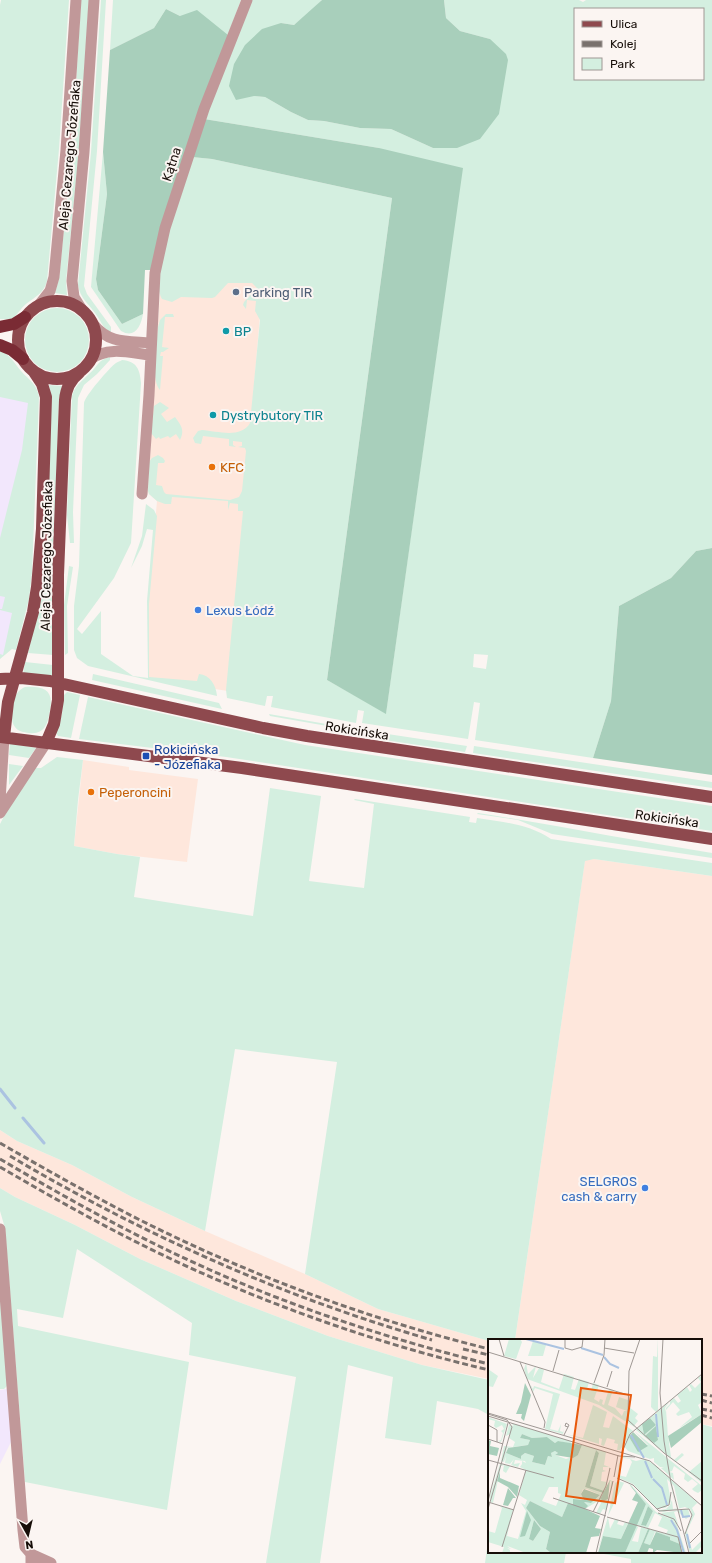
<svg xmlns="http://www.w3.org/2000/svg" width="712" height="1563" viewBox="0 0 712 1563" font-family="Rubik,sans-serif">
	<rect width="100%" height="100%" fill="#fbf5f2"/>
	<path fill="#fee7dc" d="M161 275 263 280 228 691 149 679 148 602 157 501 149 494 148 491Z
		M83 760 129 767V770L198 779 187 862 117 854 74 846Z
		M594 859 712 876V1426L701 1424V1340H515L585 860Z
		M0 1130 17 1141 72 1165 132 1197 205 1231 305 1274 378 1309 489 1341V1379L422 1365 328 1336 236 1301 140 1259 75 1225 15 1197 0 1188Z"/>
	<path fill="#f2e7fc" d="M0 372 29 391 13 647 0 658Z
		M12 1388 14 1436 0 1464V1390Z"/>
	<path fill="#d4efe0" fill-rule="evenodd" d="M1 0H69L59 149 47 281C44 293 35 297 26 304 21 308 18 314 13 318 9 320 4 319 0 319V5Z
		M81 0H89L79 151 66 281 67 295 55 293 59 279 72 150Z
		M101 0H106L97 151 84 286 87 294 111 327V333C101 326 102 322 95 313 88 303 80 298 78 285L91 152Z
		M113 0H241L228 35 180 16 166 9 154 28 110 50Z
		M251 0H322L309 13 294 25 281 23 254 96 265 97 291 112 308 120 324 121 360 128 391 129 433 148 490 39 460 31 446 18 444 0H579L583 2 586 0H712V548L696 551 671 578 619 606 611 701 593 758 475 740 480 703 474 702 468 739 362 723 364 711 358 710 356 723 271 707 273 696H267L265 706 227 698 226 690 243 511H238V504L230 503 228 510V501L172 497 171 504H165L157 501 149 494 148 491 149 462 152 458 158 455 163 458 165 461 164 463H158L156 485 162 486 164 492 166 494 230 500 239 497 242 491 246 451 245 448 238 447 242 446V442L233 441V445L236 447 229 446V439L203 436 201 444 195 443 193 438 198 431 202 430C217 431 241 439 250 423L260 320 255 311 256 301 247 300 246 309 243 305 244 302 257 288 252 283H228L215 297 212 298 181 297 172 302 162 299C148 278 183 182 192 157L212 159 392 198 327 680 386 713 444 300 379 148 204 119ZM575 9H703V79H575ZM474 654 488 655 486 669 473 667Z
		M103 152 107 194 96 279 98 290 122 324 143 314C141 326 135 339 121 331L91 287Z
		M25 340a32 32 0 1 1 64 0a32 32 0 1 1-64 0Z
		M166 314H173L174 317H165L162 347 169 348 163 352H161L160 356H163L160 390C150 379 157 342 158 327L160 320Z
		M0 351C11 355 14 363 21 371 29 380 37 384 39 397L32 573 29 599 16 650 12 649 0 659V654L3 655 12 613 0 610V609H2L5 597 0 596V538L22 450 28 403 0 397Z
		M110 357V360L97 374 84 385 78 398 73 512 74 543H70L67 515 72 396C75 385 82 381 90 373 97 367 99 359 110 357Z
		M122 360C137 361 140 370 141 383L131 543 114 578 77 629 82 634 101 611V654L133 676 148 678 147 601 153 530 147 529 142 546 131 568 142 536 146 504 154 510 157 516 149 604V677L197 681 199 674C210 675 216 685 217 696L88 666 77 658 74 650V606L79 566 84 403C85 396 110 367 116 363 117 362 121 361 122 360Z
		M49 385 62 386 59 400 52 577 53 655 28 653 42 589 45 565 51 394Z
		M160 402 169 408 161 414 167 422 175 417C181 425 185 430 180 440L176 434 170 438 168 436 160 439 159 437 156 439 151 433 154 406Z
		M69 566 73 567 67 606 68 653 65 655 64 605Z
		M25 662 53 665V676L23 674Z
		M93 674 219 703 222 709 92 680Z
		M25 687C44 686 54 690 50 710 48 723 45 735 29 733 23 732 19 732 15 727 9 721 12 699 18 692 20 690 22 688 25 687Z
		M67 692 80 695 71 738 58 736 56 733 62 714 64 695Z
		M88 697 305 745 712 806V831L226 757 79 739Z
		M269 714 355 729 354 733 333 727 270 716Z
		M361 730 467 746 465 752 371 738 360 735Z
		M10 743 36 748 29 758 9 755Z
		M474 746 712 782V788L473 753Z
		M57 757 83 760 78 800 74 846 117 854 140 857 134 897 253 916 270 788 321 796 309 881 364 888 374 804 354 800 355 799 470 817 469 822 476 823 477 818C503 822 529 824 551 839L712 863V876L594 859 585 861 515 1340 489 1341 378 1309 305 1274 337 1062 235 1049 205 1231 132 1197 72 1165 17 1141 0 1130V824L6 812 34 768H41Z
		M9 764 23 766 9 785Z
		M478 813C556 825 634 841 712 853V858L552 834 518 820 477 814Z
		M0 1188 15 1197 75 1225 140 1259 236 1301 328 1336 422 1365 489 1380V1415L478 1409 437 1401 431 1445 385 1438 393 1377 348 1365 320 1563H266L296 1377 189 1355 192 1323 77 1249 63 1318 17 1309 18 1326 189 1362 167 1510 25 1482 5 1228 0 1211Z
		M0 1281 8 1385 4 1389H0Z
		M701 1424 712 1427V1563H631V1559L593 1552H701Z
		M489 1534V1552H566L564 1563H485Z"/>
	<path fill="#a8cfbb" d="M322 0H444L446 18 460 31 490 39 506 54 508 60 499 114 480 139 457 148H433L391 129 360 128 324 121 308 120 291 112 265 97 254 96 236 100 229 86 234 64 245 45 262 29 281 23 294 25Z
		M166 9 180 16 197 10 228 35 151 270H145L143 314 122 324 98 290 96 279 107 194 103 152 110 50 154 28Z
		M204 119 379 148 463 168 386 714 327 680 392 198 212 159 192 157Z
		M712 548V775L593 758 611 701 619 606 671 578 696 551Z"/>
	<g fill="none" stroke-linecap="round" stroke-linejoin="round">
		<path stroke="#abc3e1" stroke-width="3" d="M0 1089 15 1108
			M23 1118 44 1143"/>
		<path stroke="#c19899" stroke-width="11" d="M39 305 50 291 54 277 66 150 76 0
			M82 310 74 297 72 281 84 152 94 0
			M93 324C109 344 127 341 151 343
			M91 359C108 346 131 353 150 355
			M142 494 149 395 155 273 165 228 204 109 247 0
			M0 801 4 737
			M0 813 46 743
			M0 1229 23 1530 25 1547 31 1554V1563
			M31 1554 51 1563"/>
		<path stroke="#8e494e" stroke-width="12" d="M18 340a39 39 0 1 1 78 0a39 39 0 1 1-78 0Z
			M0 679 21 678 50 681 263 728 307 736 712 797
			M0 737 242 768 712 839
			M4 737 8 702 33 612 37 587 42 529 46 397 42 384 34 372
			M46 743 54 724 58 700V575L65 400C66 388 70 380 79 373"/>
		<path stroke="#7a2b34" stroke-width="12" d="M0 327 14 324 25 317
			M0 345 12 350 23 359"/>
		<path stroke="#79716d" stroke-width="3" stroke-dasharray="6 3" stroke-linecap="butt" d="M0 1143C45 1169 91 1195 138 1219 249 1275 368 1319 489 1349
			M10 1156C144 1235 283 1297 432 1340
			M0 1159C68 1199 136 1237 208 1269 298 1309 393 1340 489 1364
			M0 1167C55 1199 110 1230 167 1257 270 1306 379 1344 489 1370
			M463 1349 489 1355
			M701 1394 712 1396
			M701 1400 712 1403
			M701 1409 712 1411
			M701 1415 712 1418"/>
	</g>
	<circle fill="#5c6f8a" stroke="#fbf5f2" stroke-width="1.5" cx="236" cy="292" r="4"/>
	<g fill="#0f9aa8" stroke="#fbf5f2" stroke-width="1.5">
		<circle cx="226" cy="331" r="4"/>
		<circle cx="213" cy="415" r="4"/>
	</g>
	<g fill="#e8710a" stroke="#fbf5f2" stroke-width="1.5">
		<circle cx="212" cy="467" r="4"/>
		<circle cx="91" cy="792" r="4"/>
	</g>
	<g fill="#3f7fe0" stroke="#fbf5f2" stroke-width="1.5">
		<circle cx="198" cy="610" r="4"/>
		<circle cx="645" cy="1188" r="4"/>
	</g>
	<rect fill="#1a4fb4" stroke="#fbf5f2" stroke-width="1.5" x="142" y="752" width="8" height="8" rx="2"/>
	<g text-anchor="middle" stroke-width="4" stroke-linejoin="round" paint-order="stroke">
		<g font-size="13" fill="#160d08" stroke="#fbf5f2">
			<text transform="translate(69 155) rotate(-85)" y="5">Aleja Cezarego Józefiaka</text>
			<text transform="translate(171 164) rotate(-72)" y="5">Kątna</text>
			<text transform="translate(46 556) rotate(-89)" y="5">Aleja Cezarego Józefiaka</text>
			<text transform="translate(357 730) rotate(9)" y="5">Rokicińska</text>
			<text transform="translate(667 818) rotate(8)" y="5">Rokicińska</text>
		</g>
		<g font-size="13" fill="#4e5e75" stroke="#fbf5f2" text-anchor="start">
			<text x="244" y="297">Parking TIR</text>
		</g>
		<g font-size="13" fill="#0d838f" stroke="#fbf5f2" text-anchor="start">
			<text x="234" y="336">BP</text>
			<text x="221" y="420">Dystrybutory TIR</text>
		</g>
		<g font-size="13" fill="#c56008" stroke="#fbf5f2" text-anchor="start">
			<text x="220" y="472">KFC</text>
			<text x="99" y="797">Peperoncini</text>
		</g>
		<g font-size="13" fill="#366cbe" stroke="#fbf5f2" text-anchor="start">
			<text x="206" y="615">Lexus Łódź</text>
			<text x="637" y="1186" text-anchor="end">SELGROS<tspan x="637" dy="15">cash &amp; carry</tspan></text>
		</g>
		<g font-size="13" fill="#164399" stroke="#fbf5f2" text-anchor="start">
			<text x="154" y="754">Rokicińska<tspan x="154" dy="15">- Józefiaka</tspan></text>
		</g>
	</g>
	<g transform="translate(488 1339)">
		<rect width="214" height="214" fill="#fbf5f2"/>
		<path d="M21 0H32L34 3 28 20 16 17ZM170 0V71L168 73 163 68 165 17 169 18ZM45 2 58 6 55 17H40ZM38 24 40 35 48 27 45 39 51 29 56 31 53 43 71 50 76 35 86 38 83 50 87 51 91 40 101 43 99 50 103 52 105 44 111 46 106 60 111 63 112 60 115 61 114 65 116 66 121 50 125 51 120 66 127 69 134 77 136 72H139L128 68 131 58 140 61 141 68 150 75 147 79 150 82 146 87 148 89 111 66 39 40 36 30ZM0 30 10 37 5 48 0 47ZM212 37 214 39V63L210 66 214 75 191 89 204 78 201 73 190 77 188 75 192 71 185 63 178 71 180 97 178 82 183 118 186 121 194 114 196 116 188 123 201 133 214 122V144L148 91 154 85 156 96 168 86 162 79 181 63 177 69V73L178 69 182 65V62L186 59 190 64 193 62 189 56 199 48 202 53 204 51 201 46 203 45 207 49 213 43 210 39ZM168 88 170 101 165 104 157 97ZM42 45 45 50 46 47 72 55 62 90 70 92 73 85 72 92 75 93 76 90 75 95 57 90 65 55 47 49 45 53ZM105 66 119 73 115 88 121 89 125 77 145 92 132 111H129L130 105 126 104 127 101 119 99 116 107 113 106 114 100 111 99V105L78 95 95 99ZM0 78 19 85 13 103 10 102 13 101 15 94 13 92 16 90 14 86 8 89 6 87 7 82 0 80ZM23 84 118 113 116 126 121 128 122 129 121 131V128H115V131L118 132 114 133 113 142 119 143 116 152 102 147 111 114 108 111 97 148 114 154 112 159 116 162 121 160 123 143 121 141H123L125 144 117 176 118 171 115 170 112 175 108 174 113 164 110 162 97 170 99 167 95 163 103 164 112 156 99 150H95L93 155 96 161 85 160V166L80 164 74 178 42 162 38 169 52 187 62 193 58 210 63 214H38L19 207 23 210 19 209 22 211V214H14L16 208 0 203V192L7 194 14 169 12 167 25 171 19 197 30 200 38 172 33 164 37 166 39 161 31 156 38 131 32 128 34 125 37 127 34 125V122L38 124 37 122 27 121 26 125 32 124 30 128 26 127 23 126 26 120 22 125 17 124 18 117 16 123 13 122 16 107 25 108 27 103 21 99 22 95 18 97 21 86 26 87ZM34 95 44 99 59 98 67 104 71 102 82 105 83 103 94 106 90 116 78 120 67 116 70 114 67 112 63 114 64 118 60 117 57 126 44 123 46 117 37 114 33 117V120L18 114 19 109 40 106 42 101 32 99ZM61 148H70V154L73 155 68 167 54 162ZM46 181 53 190 45 202 41 200ZM146 92 214 147V151L210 154 206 152 204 150 210 145 204 140 200 143 196 140 197 135 186 127 184 132 181 133 185 134 186 141 173 129 176 128H172L166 123V119L162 120 140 112 136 107 141 98 148 109 160 106ZM134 118 149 120 134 119 130 136 138 138 144 123 142 120 148 122 156 120 166 125 171 129 169 133 171 130 211 165 209 164 204 169 207 175 199 192 204 211 214 201V207L207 214H202L197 195 204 177 203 171 197 168 176 173 171 172 167 169 172 171 178 170 182 166 184 161 185 170 191 169 186 147 183 144 188 169 182 143 179 140 183 163 177 169H168L145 145 129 138 131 124ZM12 125 22 127 18 134 15 132 16 126 13 127 5 164 3 163 2 157ZM130 142 137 144 143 146 168 173 188 183 198 214H195L190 197 192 205 182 201V198L167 193 162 206 156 204 162 190 178 195 180 191 170 187 174 178 167 174 160 189 148 186 158 165 141 145 136 144 120 177 127 144ZM160 167 165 172 158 187 153 186ZM200 170 202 177 198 180 189 172 186 173 190 185 173 174ZM120 178 122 190 127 180 131 181 129 185 135 187 137 183 140 184 133 200 115 197 109 214ZM148 186 150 188 144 202 150 203 153 188 160 190 150 214H137Z" fill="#d4efe0" fill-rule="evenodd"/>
		<path d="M37 44 43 56 36 82 33 79 34 75H28L33 63ZM214 75V83L183 109 180 97ZM162 79 168 86 156 96 154 85ZM168 87 170 101 166 104 157 97ZM145 93 160 107 150 113 141 98ZM34 95 44 99 59 98 67 104 70 102 94 106 90 116 85 119 67 116 70 114 67 112 63 114 64 118 60 117 57 126 44 123 46 117 37 114 33 117V120L18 114 20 109 40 106 42 101 32 99ZM0 101 3 102 2 107 11 109 9 117 0 115ZM108 111 111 114 102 147 116 152 122 141 120 160 116 162 112 160 115 154 97 148ZM12 133V139L31 147 29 158 20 148 9 142ZM141 145 144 148 158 165 137 214H110L115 197 133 200 150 163 144 161 148 154ZM20 149 28 159H25L20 167 15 166ZM96 150 112 156 103 164 96 163 100 167 97 170 112 177 107 189 113 190 111 197 103 198 98 214H63L58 210 62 193 52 187 38 169 42 162 74 178 80 164 85 166V160L96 161 93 155ZM160 167 165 172 158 187 153 186ZM39 172 43 181 37 197 32 198ZM46 181 53 190 45 202 41 200ZM160 190H162L156 204 162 206 168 193 182 198V201L192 205 194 214 169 211 165 214V210L161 209 159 214H150Z" fill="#a8cfbb"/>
		<path fill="none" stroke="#abc3e1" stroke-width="2" d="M38 0 76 10M93 9 115 16M116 18 122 25 131 29M168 75 170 98M143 96 156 119M157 122 164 139M165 140 174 149 179 166M193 171 195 178 202 177M183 181 189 191 196 214M199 195 202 209"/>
		<path fill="none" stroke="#9f9894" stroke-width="1" d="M11 0 16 17M77 0V9L84 11 94 8 95 0M152 0 141 32 140 81 176 114 214 142M175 0 172 54 176 102 183 144 201 214M116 9 146 14M0 13 140 56M32 23 57 83 56 89M65 32 71 11M106 44 116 16 117 0M119 48 124 32M0 74 162 122 214 167M0 75 19 81 24 88 0 170M0 77 131 117 147 118M0 86 9 91V103M76 96 81 86 78 84 77 87 80 88M0 100 15 105M134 113 142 95 214 35M0 121 66 139M126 138 130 116M129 139 145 146 171 172 201 170 204 176 197 195M65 159 118 177M0 162 20 84M0 163 26 171M169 170 181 166 183 153M105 173 118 147 122 129M170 174 186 180 193 192M119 178 190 198 194 214M202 204 214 192M14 208 38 131M108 214 125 142"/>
		<path fill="#e8590c" fill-opacity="0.15" stroke="#e8590c" stroke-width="2" d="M93 49 143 56 127 164 78 157Z"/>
		<rect width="214" height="214" fill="none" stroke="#160d08" stroke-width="2"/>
	</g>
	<rect x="574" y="8" width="130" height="72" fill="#fbf5f2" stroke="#9f9894"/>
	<rect x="582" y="21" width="20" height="6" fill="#8e494e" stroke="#9f9894"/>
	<text x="610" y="28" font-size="12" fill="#160d08">Ulica</text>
	<rect x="582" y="41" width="20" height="6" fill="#79716d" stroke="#9f9894"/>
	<text x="610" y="48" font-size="12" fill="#160d08">Kolej</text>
	<rect x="582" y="58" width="20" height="12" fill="#d4efe0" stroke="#9f9894"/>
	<text x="610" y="68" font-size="12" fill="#160d08">Park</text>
	<g transform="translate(28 1535) rotate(172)" stroke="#fbf5f2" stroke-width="3" paint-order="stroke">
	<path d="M0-3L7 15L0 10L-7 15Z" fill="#160d08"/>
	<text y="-6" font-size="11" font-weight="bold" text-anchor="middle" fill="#160d08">N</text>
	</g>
</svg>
